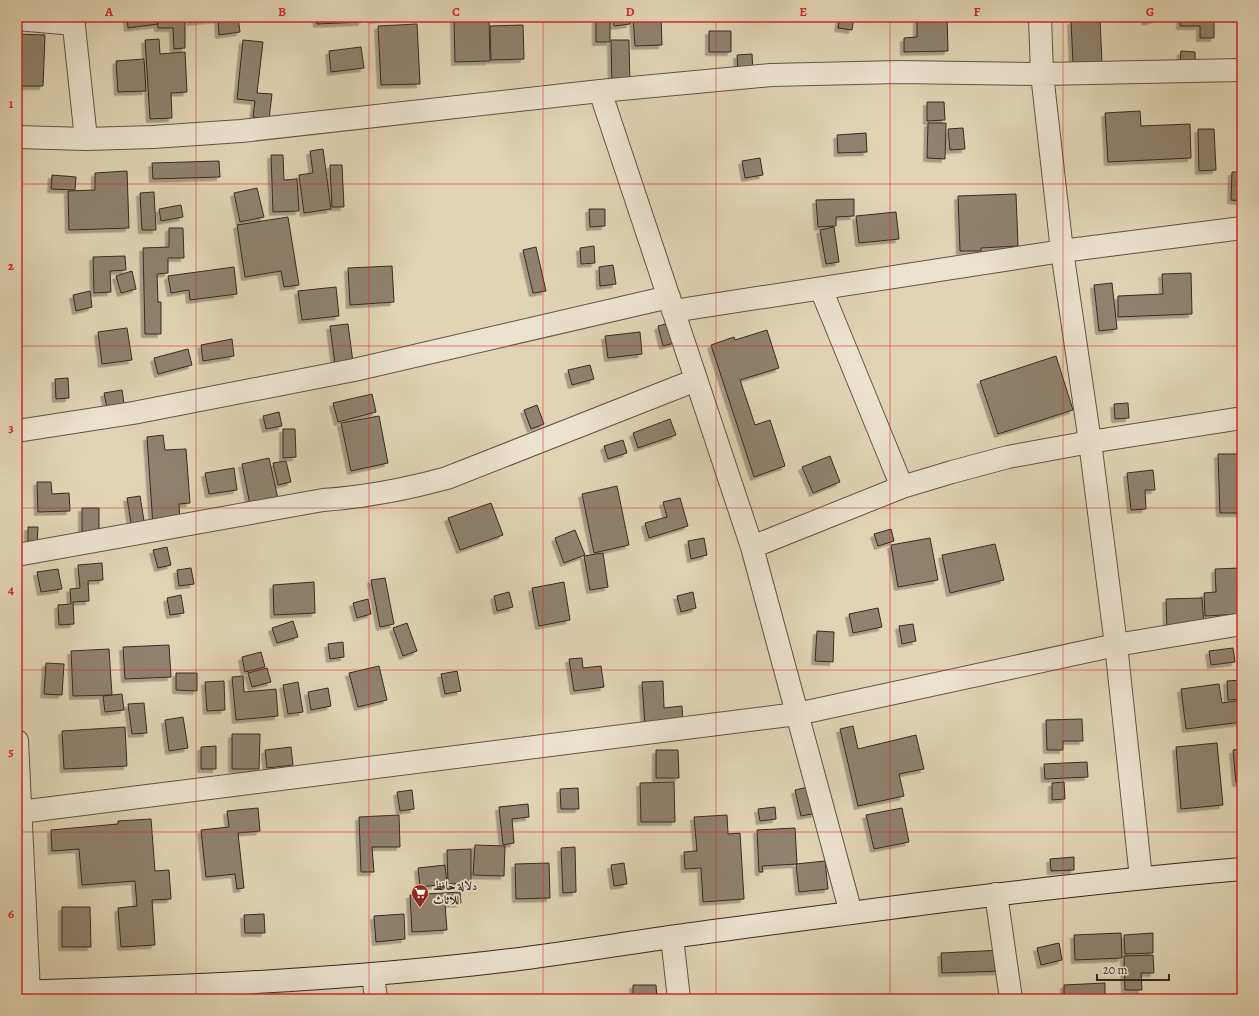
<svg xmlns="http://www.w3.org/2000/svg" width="1259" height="1016" viewBox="0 0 1259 1016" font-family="Alegreya,Amiri,serif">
	<defs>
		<filter id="shadow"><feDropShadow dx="-3.5" dy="3.5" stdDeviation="0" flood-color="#0004"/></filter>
	</defs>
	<rect width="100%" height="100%" fill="#e1d4b5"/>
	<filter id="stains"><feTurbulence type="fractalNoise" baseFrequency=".005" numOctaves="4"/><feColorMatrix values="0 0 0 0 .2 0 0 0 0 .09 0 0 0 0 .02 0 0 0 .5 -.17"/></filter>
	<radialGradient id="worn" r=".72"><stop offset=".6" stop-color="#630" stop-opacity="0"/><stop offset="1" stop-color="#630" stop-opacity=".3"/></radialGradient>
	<path fill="#90826e" stroke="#382922" filter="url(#shadow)" d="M127 17H156L158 24 128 28Z
		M157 17H185V48L174 49 173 28H158Z
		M190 17H222V19L238 17 240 32 219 35 218 19 190 22Z
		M316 17H362V22L317 24Z
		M372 17H396L372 20Z
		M454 17H489L490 61 455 62Z
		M596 17H610V42H596Z
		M613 17H630V24L614 26Z
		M633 17H661L662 45 635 46Z
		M840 17H854L852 30 838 28Z
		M928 17H947L948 51 904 52V38L917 37V18H928Z
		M1145 17H1163L1146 22Z
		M1180 17H1214V38H1200V26H1180Z
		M1100 20 1102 63 1073 64 1071 21Z
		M417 24 420 84 381 85 378 26Z
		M523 25 524 59 491 60 490 26Z
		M709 31H731V52H709Z
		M17 34 45 35 43 86H17Z
		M159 39 160 54 185 52 187 92 171 93 172 118 150 119 145 40Z
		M243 40 263 42 257 93 272 94 269 119 253 117 255 101 237 99Z
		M611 40H629L630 88 612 89Z
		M361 47 364 68 331 72 329 51Z
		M1181 51 1195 52V64L1180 63Z
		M752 54 753 72 738 73 737 55Z
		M144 59 146 91 118 92 116 61Z
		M927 102H944L945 120 927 121Z
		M1140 111 1141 126 1190 124 1191 158 1108 162 1105 113Z
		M928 123H946L945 159 927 158Z
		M963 128 965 149 950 150 948 129Z
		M1198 129H1214L1216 170 1199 171Z
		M866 133 867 152 838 153 837 135Z
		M323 149 331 209 304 213 299 175 313 173 310 151Z
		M271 155H283L284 180 297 179 299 211 273 212Z
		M760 158 763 175 745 178 742 161Z
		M219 161 220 177 153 179 152 163Z
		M330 165H342L344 207H332Z
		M127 171 129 228 69 230 68 191 95 190V173Z
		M1232 172H1242V201L1231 200Z
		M52 175 76 177 75 190 51 189Z
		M257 188 264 217 240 222 234 193Z
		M154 192 156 230H142L140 193Z
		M1016 194 1018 246 981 248V251H960L958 196Z
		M854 199V216L836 217V226L818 227 816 200Z
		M181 205 183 217 161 221 159 209Z
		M589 209H605V226L590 227Z
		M896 212 899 239 859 243 856 216Z
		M288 217 299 285 284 287 281 271 245 277 237 225Z
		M834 227 839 262 826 264 820 230Z
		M169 228H183L184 258H168V273L157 274 158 302H161V334H145L143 248 169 247Z
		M594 246 595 263 581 264 580 248Z
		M536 247 546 291 533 293 523 250Z
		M125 256 126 270 110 271 111 292 94 293 93 257Z
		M613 265 616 284 600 286 599 267Z
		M392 266 394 302 350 305 348 268Z
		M234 267 237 294 190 300 189 290 171 293 168 276Z
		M132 271 136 289 121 293 116 276Z
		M1191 273 1192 314 1118 317V296L1163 294 1162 274Z
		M1112 283 1117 329 1099 331 1094 285Z
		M336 287 339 316 302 320 298 291Z
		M90 291 92 307 76 311 73 295Z
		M673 322 678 342 663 346 658 326Z
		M348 324 354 370 336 372 330 326Z
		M127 328 132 360 102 364 98 332Z
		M767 330 779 368 740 380 755 425 770 420 785 466 754 477 711 345 734 337 735 340Z
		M640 332 642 354 608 358 605 336Z
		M232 339 234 356 203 361 201 345Z
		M188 349 192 365 158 374 154 358Z
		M1056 356 1073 410 998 434 980 381Z
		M590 365 594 379 572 385 568 370Z
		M68 378 69 398 56 399 55 379Z
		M122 390 125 410 108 413 104 393Z
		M372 394 376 412 338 422 333 403Z
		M1128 403 1129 418 1115 419 1114 404Z
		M537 405 544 424 531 429 524 410Z
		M279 412 282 426 266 429 263 416Z
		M379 416 388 463 351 471 341 423Z
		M670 419 676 435 638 448 633 433Z
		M283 429H295L296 457 283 458Z
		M163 435 165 450 186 449 190 503 179 504 180 524 153 526 147 437Z
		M623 440 627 453 608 459 604 446Z
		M1218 454H1242V513H1220Z
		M830 456 840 482 813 493 802 467Z
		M269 458 278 499 250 505 242 464Z
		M286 461 291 482 278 485 273 463Z
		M234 468 237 490 209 494 205 473Z
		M1153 470 1155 490H1145L1146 509 1131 510 1127 473Z
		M37 482H51L52 494 69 493 70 511 38 512Z
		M617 486 629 545 594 553 582 494Z
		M140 496 145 527 132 529 127 498Z
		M680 498 688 526 649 538 645 523 667 517 663 502Z
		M491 503 503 535 460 550 448 518Z
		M82 508H99V536H82Z
		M28 527H38L37 545H28Z
		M891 529 894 541 878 546 874 534Z
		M575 530 585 555 564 563 555 538Z
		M704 538 707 555 691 559 688 541Z
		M930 538 938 580 898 587 891 545Z
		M995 544 1004 580 950 593 942 555Z
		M167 547 171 565 158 568 153 550Z
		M603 553 608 587 590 590 584 556Z
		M102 563 103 580 88 581 89 601 73 602 74 624 59 625 58 605 71 604 70 589 80 588 78 565Z
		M191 568 194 584 179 586 177 570Z
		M1240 568 1242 614 1205 616 1204 593 1216 592 1215 569Z
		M58 569 62 589 41 592 37 572Z
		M385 578 394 624 380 627 371 580Z
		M314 582 315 613 274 615 273 585Z
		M564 582 570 620 539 626 532 588Z
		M509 592 513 607 497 611 494 596Z
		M693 592 696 608 681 612 677 596Z
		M181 595 184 613 170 615 167 598Z
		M1202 598 1204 626 1167 628 1166 599Z
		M368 599 371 614 357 618 353 603Z
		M878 608 882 627 853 633 849 614Z
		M293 621 298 637 277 643 272 628Z
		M407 623 417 651 403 656 393 628Z
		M913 624 916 641 902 644 899 626Z
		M817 631 834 632 833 662 815 661Z
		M343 642 344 657 330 659 328 644Z
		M169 645 171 677 125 679 123 647Z
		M1233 648 1235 662 1211 665 1209 651Z
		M109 649 112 695 73 696 71 651Z
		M261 652 265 667 245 672 242 657Z
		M582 658 583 668 601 666 604 687 574 691 569 659Z
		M46 663 64 664 62 695 44 694Z
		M379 666 387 700 358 707 349 673Z
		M267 668 271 682 252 687 248 673Z
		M457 671 461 691 445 694 441 674Z
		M176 673H197V691L176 690Z
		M243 676 244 692 276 689 278 716 236 720 232 677Z
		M1242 680V699L1228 700 1227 681Z
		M224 681 225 710 207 711 205 682Z
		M663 681 664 708 682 706 683 725 645 727 642 682Z
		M298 682 303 712 288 714 283 685Z
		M1219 684 1222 703 1242 700V722L1186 729 1181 689Z
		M328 688 331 706 311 710 308 692Z
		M122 694 124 710 105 712 103 696Z
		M144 703 147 733 132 734 128 704Z
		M183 717 188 748 169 751 165 720Z
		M1082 719 1083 741H1063V750H1047L1046 720Z
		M853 726 858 749 916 735 924 769 899 774 904 796 858 806 840 729Z
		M125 727 127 766 64 769 62 731Z
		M232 734H260L259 769H232Z
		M1217 743 1223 805 1181 809 1176 747Z
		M216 746V769H201V747Z
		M291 747 293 765 267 768 265 750Z
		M1242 749V783H1236L1233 750Z
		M656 750H678L679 778H656Z
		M1087 762 1088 777 1045 779 1044 764Z
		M674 782 675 822H641L640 783Z
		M1064 782 1065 799 1052 800V783Z
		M812 786 818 813 801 816 795 790Z
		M578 788 579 809H561L560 789Z
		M412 790 414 809 400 811 397 792Z
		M528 804 529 817 512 819 514 843 503 845 499 807Z
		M775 807 776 819 760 821 758 809Z
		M258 808 260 831 238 833 244 888 237 889 235 874 206 877 201 830 229 827 227 811Z
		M902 808 909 842 874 849 866 815Z
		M399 815 400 847H372L374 872H361L359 817Z
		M727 815 728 834 740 833 744 899 703 902 701 868 685 869 684 852 697 851 694 817Z
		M151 819 155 871 169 870 171 899 152 900 155 945 121 947 118 908 137 906 135 881 82 885 79 849 52 851 51 830 118 824V821Z
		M795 828 797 864 762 866 763 872H759L757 830Z
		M475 845 505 846 504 876 473 875Z
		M575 847 576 892 563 893 561 848Z
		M471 849V883L448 884 447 850Z
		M1074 857V870L1051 871 1050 859Z
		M825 861 828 889 799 892 796 864Z
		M549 863 550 898 516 899 515 864Z
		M624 863 627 884 614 886 611 865Z
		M445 865 447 884 420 887 418 868Z
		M460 892 461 903 445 904 447 930 412 932 410 895Z
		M62 907H90L91 947H62Z
		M264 914 265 933H245L244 915Z
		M404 914 405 939 376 942 374 916Z
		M1121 933 1122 958 1075 960 1074 935Z
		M1153 933V953L1125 954 1124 935Z
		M1059 943 1062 960 1041 965 1037 948Z
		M1003 950 1004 971 942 973 941 953Z
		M1153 955 1154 973H1141L1142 990H1125L1124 956Z
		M1105 983V999H1064V985Z
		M633 985H656L657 999H633Z"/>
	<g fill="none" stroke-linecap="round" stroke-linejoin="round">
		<g stroke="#625447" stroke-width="24">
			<path id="street" d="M73 17 86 139
				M1040 17 1042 74 1062 251 1090 442 1116 645 1141 878
				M17 19 74 24
				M600 91 752 547 851 913
				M17 137 86 139 153 137 241 131 600 91 771 75 899 72 1042 74 1242 70
				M821 289 902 487
				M673 311 1062 251 1242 228
				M17 431 133 413 354 370 669 297
				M752 547 902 487 952 472 1008 457 1090 442 1242 418
				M17 555 323 500C365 497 407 489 447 478L696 380
				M17 741 29 992
				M20 812 797 714 1116 645 1242 624
				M996 894 1011 999
				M672 937 679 999
				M373 974 376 999"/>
		</g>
		<g stroke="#382922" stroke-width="24">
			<path id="secondary" d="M17 992C182 987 347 980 511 960 566 953 621 944 677 936 865 911 1053 885 1242 869"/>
		</g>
		<use href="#street" stroke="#ece3cf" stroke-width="22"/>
		<use href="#secondary" stroke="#ece3cf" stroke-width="22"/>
	</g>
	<path fill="none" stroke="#d62828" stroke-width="1" stroke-opacity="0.55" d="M196 17V999M369 17V999M543 17V999M716 17V999M890 17V999M1063 17V999M17 184H1242M17 346H1242M17 508H1242M17 670H1242M17 832H1242"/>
	<defs>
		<g id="supermarket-pin" transform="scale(0.9)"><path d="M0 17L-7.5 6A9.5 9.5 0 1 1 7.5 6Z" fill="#8f2418" stroke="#ece3cf"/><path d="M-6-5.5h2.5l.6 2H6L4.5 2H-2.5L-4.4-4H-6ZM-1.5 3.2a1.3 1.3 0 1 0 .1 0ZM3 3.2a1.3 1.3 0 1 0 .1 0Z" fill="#fff"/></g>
	</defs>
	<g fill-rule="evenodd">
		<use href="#supermarket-pin" x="420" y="893"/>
	</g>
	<g text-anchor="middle" stroke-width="3.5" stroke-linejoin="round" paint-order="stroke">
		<g font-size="12" font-weight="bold" fill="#382922" stroke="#ece3cf" text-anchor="start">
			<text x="433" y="890">دلالة حافظ<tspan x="433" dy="14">للاثاث</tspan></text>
		</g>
	</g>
	<rect width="1259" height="1016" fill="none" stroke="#e1d4b5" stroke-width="44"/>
	<path d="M1097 974v6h72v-6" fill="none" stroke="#382922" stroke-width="2"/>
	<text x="1103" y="974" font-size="12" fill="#382922" stroke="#ece3cf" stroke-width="3" paint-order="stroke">20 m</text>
	<rect x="22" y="22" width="1215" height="972" fill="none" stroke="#d62828" stroke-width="1.5"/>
	<g font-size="13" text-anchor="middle" font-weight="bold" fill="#d62828">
		<text x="109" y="16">A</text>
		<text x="282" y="16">B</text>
		<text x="456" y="16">C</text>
		<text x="630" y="16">D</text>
		<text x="803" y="16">E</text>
		<text x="977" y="16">F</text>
		<text x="1150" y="16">G</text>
		<text x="11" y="108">1</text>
		<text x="11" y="270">2</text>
		<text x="11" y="432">3</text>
		<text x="11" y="594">4</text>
		<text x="11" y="756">5</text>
		<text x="11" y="918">6</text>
	</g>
	<rect width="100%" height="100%" filter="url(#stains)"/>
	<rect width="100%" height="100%" fill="url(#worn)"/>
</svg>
